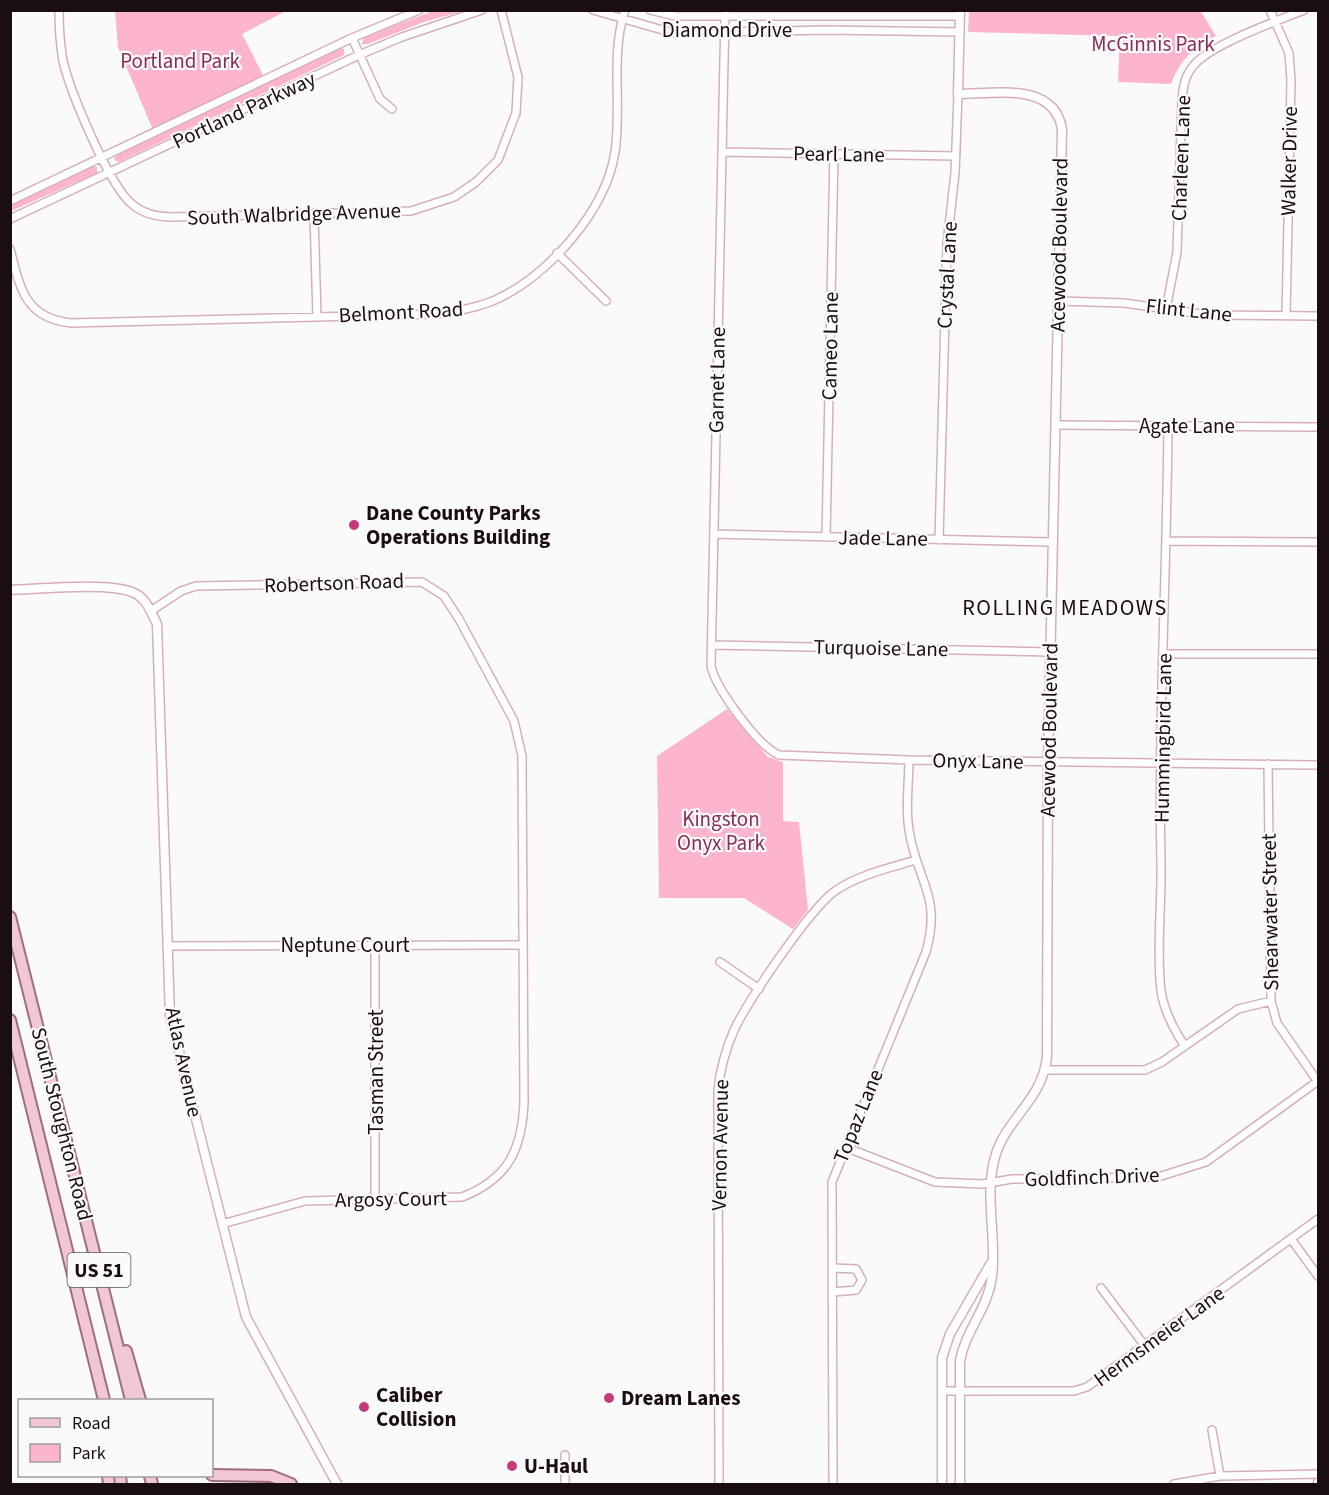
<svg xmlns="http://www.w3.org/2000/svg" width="1329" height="1495" viewBox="0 0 1329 1495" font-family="'Source Sans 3',sans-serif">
	<rect width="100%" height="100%" fill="#fafafa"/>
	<path fill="#fdb5ce" d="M1200 10 1216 36C1193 48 1180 60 1171 84L1118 82 1120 36 968 32 969 11Z
		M115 11H286L242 34 264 77 153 130 118 47Z
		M433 11H463L424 22 368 44H362L364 37Z
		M340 48 344 49V55L119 162 114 160 116 155Z
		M92 166 97 167V173L11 211V204Z
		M727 709 768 757 783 762V821L799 822 808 910 793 929 744 898H659L657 756Z"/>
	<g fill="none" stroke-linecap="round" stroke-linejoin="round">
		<g stroke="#d6afbc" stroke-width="10">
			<path id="minor" d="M59 10C59 28 60 44 63 61 70 91 110 188 133 205 144 214 158 217 172 217L411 211 454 197 476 182 498 160 516 113 518 77 501 10
				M593 10 673 33 829 30 960 32
				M650 10 675 16H960
				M1270 10 1289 53 1291 80 1286 316
				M725 14 711 666C716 689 758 746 779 755L909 760 1318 765
				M352 38 380 99 392 109
				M723 152 956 156
				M10 201 352 38 419 10
				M314 214 317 317
				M10 219 359 55 402 37 482 10
				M10 249C20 287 24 318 71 323L437 314C457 311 476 308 495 300 548 276 606 211 615 152 622 106 610 55 625 10
				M557 253 606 301
				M1059 301 1124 303 1209 315 1318 316
				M1166 309 1177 252 1182 100C1183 87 1185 75 1194 65 1212 44 1277 21 1304 10
				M1056 425 1318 427
				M1168 425C1167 571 1158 718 1161 863 1162 905 1156 949 1161 991 1164 1011 1173 1028 1184 1045
				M714 534 1052 542
				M826 537 834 154
				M939 540 947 244 955 173 958 94
				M1168 541 1318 542
				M151 611 181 591 196 586 422 582 444 596 459 619 514 721 522 756 524 1102C522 1150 508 1179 462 1197L305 1201 222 1224
				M712 645 1050 652
				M1165 654H1318
				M1268 764 1271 1001 1277 1023 1318 1082
				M375 945V1199
				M167 946 523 945
				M720 962 759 989
				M1046 1070H1145L1162 1062 1238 1009 1271 1001
				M845 1147 935 1182 983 1184 1012 1179 1158 1177 1206 1162 1318 1081
				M1291 1239 1318 1276
				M833 1268 856 1269 862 1280 856 1290 833 1292
				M1101 1288 1145 1346
				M942 1391H1074L1087 1387 1318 1219
				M1212 1430 1220 1476
				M565 1484V1455
				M719 1484 718 1090C720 1070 727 1046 735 1028 750 998 809 910 835 891 858 875 889 868 916 860
				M833 1484 832 1182 926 952C942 895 917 882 909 830 905 807 909 783 909 760
				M1174 1484 1220 1476 1318 1474
				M1317 1484 1318 1482"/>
		</g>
		<g stroke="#d6afbc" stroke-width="11">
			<path id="tertiary" d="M10 590C41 589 106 582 132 592 146 597 151 612 157 624L170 1016 246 1317 337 1484
				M942 1484V1358L950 1334 991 1263
				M960 1484V1361C965 1331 988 1309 992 1276 997 1238 984 1195 995 1157 1006 1118 1042 1101 1047 1057L1048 762 1062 129C1054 81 993 94 958 94L960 10"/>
		</g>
		<g stroke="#a06d7f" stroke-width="14">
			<path id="primary" d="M10 917 131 1400
				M10 1020 104 1400
				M126 1351 140 1400
				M212 1475 271 1476 291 1484
				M108 1476 109 1484
				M120 1476 121 1484
				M150 1476 152 1484"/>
		</g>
		<use href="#minor" stroke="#fff" stroke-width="7"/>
		<use href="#tertiary" stroke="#fff" stroke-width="8"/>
		<use href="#primary" stroke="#f1c6d5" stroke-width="10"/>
	</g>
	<g fill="#c33b79" stroke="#fafafa" stroke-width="2">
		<circle cx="354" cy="525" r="6"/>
		<circle cx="609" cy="1398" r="6"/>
		<circle cx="364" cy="1407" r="6"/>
		<circle cx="512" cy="1466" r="6"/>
	</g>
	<g text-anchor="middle" stroke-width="4.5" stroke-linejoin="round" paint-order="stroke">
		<rect fill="#fafafa" stroke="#5e5558" stroke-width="1.5" x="67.5" y="1253" width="63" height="34" rx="4.5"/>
		<g font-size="20" font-weight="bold" fill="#1b0e13">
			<text x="99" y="1277">US 51</text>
		</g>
		<g font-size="21" fill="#1b0e13" stroke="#fafafa">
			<text x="727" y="37">Diamond Drive</text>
			<text transform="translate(244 110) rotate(-25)" y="7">Portland Parkway</text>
			<text transform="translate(839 154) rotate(1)" y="7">Pearl Lane</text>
			<text transform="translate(1181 158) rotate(-88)" y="7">Charleen Lane</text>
			<text transform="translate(1289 161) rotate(-89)" y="7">Walker Drive</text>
			<text transform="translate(294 214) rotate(-2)" y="7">South Walbridge Avenue</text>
			<text transform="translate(1059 245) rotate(-89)" y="7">Acewood Boulevard</text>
			<text transform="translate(947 275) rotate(-87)" y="7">Crystal Lane</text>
			<text transform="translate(1189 310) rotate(6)" y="7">Flint Lane</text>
			<text transform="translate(401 312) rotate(-3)" y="7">Belmont Road</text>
			<text transform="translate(830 346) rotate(-89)" y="7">Cameo Lane</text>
			<text transform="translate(717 380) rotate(-89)" y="7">Garnet Lane</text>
			<text x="1187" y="433">Agate Lane</text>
			<text transform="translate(883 538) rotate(1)" y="7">Jade Lane</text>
			<text transform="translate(334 583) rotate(-2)" y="7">Robertson Road</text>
			<text transform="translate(881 648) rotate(1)" y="7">Turquoise Lane</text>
			<text transform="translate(1049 730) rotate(-89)" y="7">Acewood Boulevard</text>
			<text transform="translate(1163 738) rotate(-89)" y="7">Hummingbird Lane</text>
			<text transform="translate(978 761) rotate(1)" y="7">Onyx Lane</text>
			<text transform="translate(1270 912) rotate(-91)" y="7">Shearwater Street</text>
			<text x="345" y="952">Neptune Court</text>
			<text transform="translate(184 1062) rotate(78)" y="7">Atlas Avenue</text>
			<text transform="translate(376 1072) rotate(-90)" y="7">Tasman Street</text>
			<text transform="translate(858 1116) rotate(-68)" y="7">Topaz Lane</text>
			<text transform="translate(62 1124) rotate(76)" y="7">South Stoughton Road</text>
			<text transform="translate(720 1145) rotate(-89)" y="7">Vernon Avenue</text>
			<text transform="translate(1092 1177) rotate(-2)" y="7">Goldfinch Drive</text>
			<text transform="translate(391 1199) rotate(-1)" y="7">Argosy Court</text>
			<text transform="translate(1159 1336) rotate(-36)" y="7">Hermsmeier Lane</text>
		</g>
		<g font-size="21" fill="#8a2d56" stroke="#fafafa">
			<text x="1153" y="51">McGinnis Park</text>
			<text x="180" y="68">Portland Park</text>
			<text x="721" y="826">Kingston<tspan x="721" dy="24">Onyx Park</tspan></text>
		</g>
		<g font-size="21" font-weight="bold" fill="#1b0e13" stroke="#fafafa" text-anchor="start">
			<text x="366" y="520">Dane County Parks<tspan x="366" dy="24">Operations Building</tspan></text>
			<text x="376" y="1402">Caliber<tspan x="376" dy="24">Collision</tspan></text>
			<text x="621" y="1405">Dream Lanes</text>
			<text x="524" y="1473">U-Haul</text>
		</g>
		<g font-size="22" letter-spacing="1.5" fill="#1b0e13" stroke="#fafafa">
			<text x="1065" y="615">ROLLING MEADOWS</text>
		</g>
	</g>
	<rect width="1329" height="1495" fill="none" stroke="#1b0e13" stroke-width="24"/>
	<rect x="18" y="1399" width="195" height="78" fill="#fafafa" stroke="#a19c9e" stroke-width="1.5"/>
	<rect x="30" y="1418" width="30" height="9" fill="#f1c6d5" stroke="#a19c9e" stroke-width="1.5"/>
	<text x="72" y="1429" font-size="18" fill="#1b0e13">Road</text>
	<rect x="30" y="1444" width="30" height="18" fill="#fdb5ce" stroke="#a19c9e" stroke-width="1.5"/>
	<text x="72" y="1459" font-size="18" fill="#1b0e13">Park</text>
</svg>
